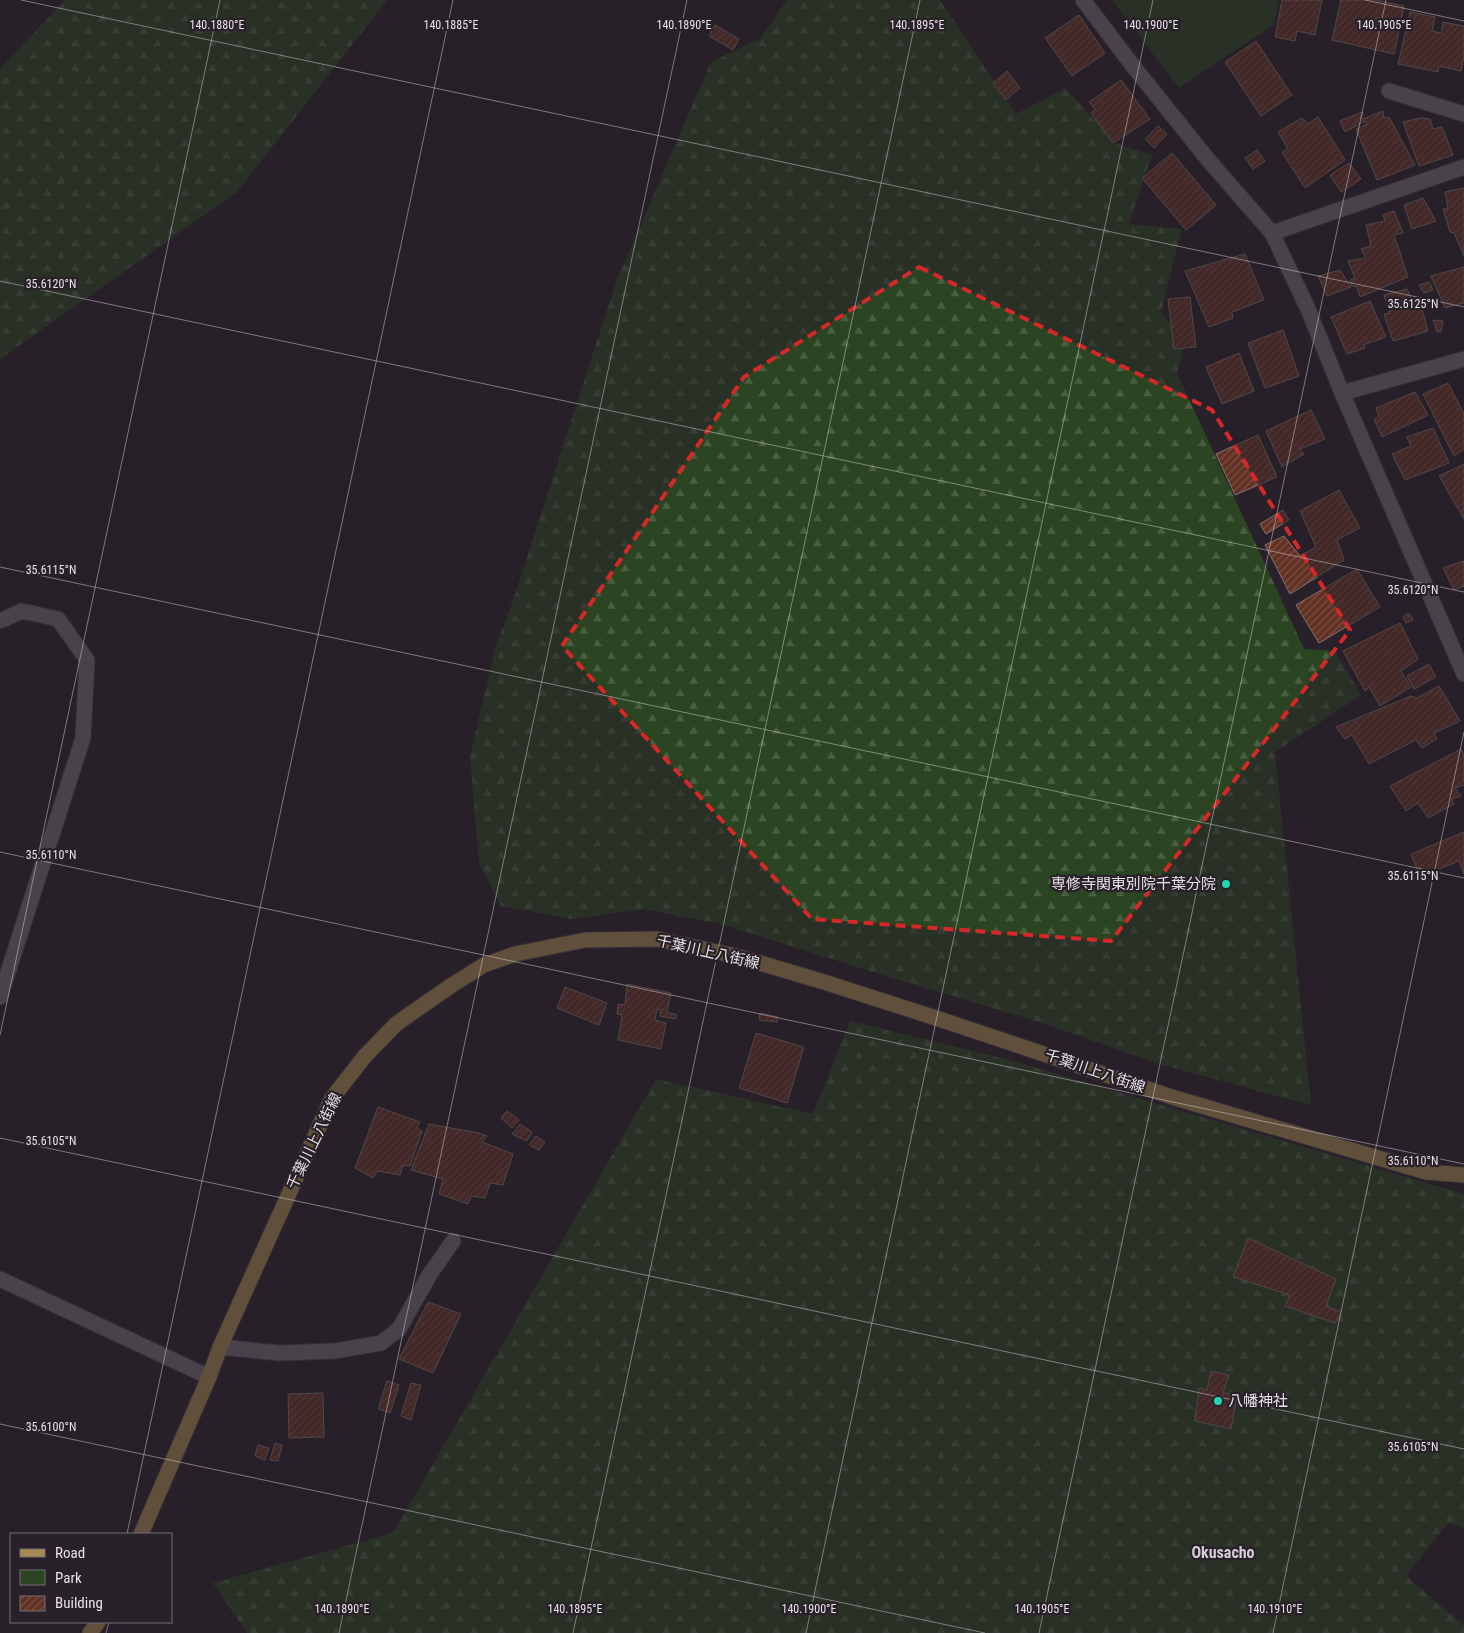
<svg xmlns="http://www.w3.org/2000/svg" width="1464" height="1633" viewBox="0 0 1464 1633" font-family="'Roboto Condensed','Noto Sans JP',sans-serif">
	<defs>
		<pattern id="forest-firs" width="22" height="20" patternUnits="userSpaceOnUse" patternTransform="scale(1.25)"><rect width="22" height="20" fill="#2b4421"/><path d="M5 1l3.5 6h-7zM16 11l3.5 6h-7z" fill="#4a5f41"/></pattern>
		<pattern id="building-hatch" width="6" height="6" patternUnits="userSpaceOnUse" patternTransform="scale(1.25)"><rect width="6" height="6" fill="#633124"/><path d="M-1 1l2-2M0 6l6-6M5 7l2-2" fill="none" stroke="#794f44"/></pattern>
	</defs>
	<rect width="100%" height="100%" fill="#282129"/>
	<path fill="url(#forest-firs)" d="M65 0H387L237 192 0 359V69Z
		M787 0H940L1016 114 1065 88 1117 144 1152 155 1129 224 1182 229 1161 312 1185 343 1177 373 1304 649 1335 651 1361 695 1275 752 1311 1105 1163 1065 1042 1023 870 971 721 924 644 909 571 919 501 906 479 863 470 756 496 645 513 601 616 282 711 62 761 38Z
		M850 1021 1006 1059 1464 1194V1528L1448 1523 1406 1576 1464 1625V1633H247L213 1583 393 1533 656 1079 813 1114Z"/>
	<path fill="#2b4421" d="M1112 0H1279L1274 25 1179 88Z"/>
	<path fill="url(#building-hatch)" stroke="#817470" d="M1282 0H1322L1315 35 1297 31 1295 41 1275 37Z
		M1341 0H1376L1404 6 1394 54 1332 40Z
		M1410 12 1435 17 1432 31 1441 33 1443 22 1464 26V56L1461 71 1439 66 1438 72 1398 64Z
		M1079 15 1105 53 1072 76 1045 38Z
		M715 25 739 39 733 50 709 36Z
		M1256 41 1292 95 1261 116 1225 62Z
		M1007 71 1020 88 1006 100 993 83Z
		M1121 80 1150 119 1113 143 1091 113 1095 109 1089 102Z
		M1383 111 1384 118 1389 117 1415 165 1377 180 1356 129 1367 124 1365 121 1345 132 1340 121 1362 112 1364 114 1361 116 1363 119Z
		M1318 117 1345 160 1305 188 1282 152 1288 149 1278 132 1302 118 1308 124Z
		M1421 118 1430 119 1433 129 1442 127 1453 155 1419 166 1403 122Z
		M1158 126 1167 134 1154 148 1145 139Z
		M1257 150 1265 161 1253 169 1245 158Z
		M1172 153 1216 205 1186 230 1142 178Z
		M1349 163 1361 179 1341 192 1330 175Z
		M1464 188V256L1454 233 1450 232 1443 209 1448 208 1445 192Z
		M1423 198 1436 221 1412 229 1404 205Z
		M1394 211 1403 233 1394 235 1408 277 1360 297 1357 287 1352 286 1350 280 1355 278 1348 261 1366 258 1361 249 1371 246 1366 225 1385 221 1383 215Z
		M1245 254 1264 300 1232 312 1233 318 1209 327 1185 271Z
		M1464 267V303L1445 308 1431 276Z
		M1340 270 1351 287 1327 296 1318 276Z
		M1429 282 1433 290 1424 293 1419 285Z
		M1407 289 1411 298 1419 299 1428 331 1393 341 1384 314 1390 313 1384 295Z
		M1190 297 1196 347 1174 349 1168 299Z
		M1370 301 1386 337 1363 345 1365 348 1347 354 1331 317Z
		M1433 320 1443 321 1441 332H1437Z
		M1283 330 1299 376 1265 388 1248 343Z
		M1239 353 1254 391 1222 404 1206 367Z
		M1448 383 1464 414V449L1454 456 1423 394Z
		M1415 392 1428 415 1382 437 1374 419 1379 417 1376 408Z
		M1311 410 1325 439 1300 449 1304 454 1282 467 1266 431Z
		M1433 428 1449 463 1405 480 1392 454 1411 446 1407 437Z
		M1258 435 1277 477 1235 495 1216 454Z
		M1464 464V519L1439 476Z
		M1339 490 1360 528 1337 540 1344 560 1290 594 1265 545 1284 536 1300 556 1316 547 1300 511Z
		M1283 510 1289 520 1266 534 1260 524Z
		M1464 561V586L1454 590 1443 568Z
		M1357 569 1380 607 1319 643 1296 605Z
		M1409 613 1413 620 1406 623 1403 617Z
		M1400 623 1418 659 1401 671 1411 687 1380 706 1369 687 1365 691 1343 651Z
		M1429 664 1436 677 1414 689 1407 676Z
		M1439 686 1460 721 1434 733 1437 739 1422 748 1416 740 1369 764 1352 735 1345 739 1336 727 1411 696 1417 698Z
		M1461 749 1464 755V785L1455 788 1461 796 1452 799 1454 804 1428 818 1418 803 1406 811 1390 786Z
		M1464 832V874L1459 861 1420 876 1411 854Z
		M627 984 671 993 667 1012 677 1015 675 1019 660 1016 661 1010 657 1009 655 1020 666 1023 661 1049 618 1040 622 1015 617 1014 618 1004 625 1005Z
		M565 987 607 1003 599 1025 557 1008Z
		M760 1013 778 1017 777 1022 759 1020Z
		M756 1033 804 1047 787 1103 739 1088Z
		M378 1107 420 1122 417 1128 422 1131 410 1166 403 1165 400 1175 377 1171 373 1178 355 1168Z
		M507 1111 519 1120 512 1128 501 1118Z
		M429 1124 479 1133 487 1136 482 1142 513 1154 503 1185 490 1183 485 1198 471 1196 468 1204 439 1194 443 1179 411 1170Z
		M520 1124 532 1132 527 1141 512 1134Z
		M536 1136 545 1142 539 1150 529 1145Z
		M1248 1238 1336 1279 1326 1306 1341 1312 1335 1323 1285 1306 1290 1295 1233 1277Z
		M428 1302 461 1314 433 1373 399 1359Z
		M1211 1371 1229 1375 1223 1393 1237 1396 1231 1429 1195 1421 1199 1388 1207 1390Z
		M387 1381 399 1385 390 1413 378 1409Z
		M411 1383 421 1385 411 1420 401 1416Z
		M323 1393 324 1437 289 1438 288 1394Z
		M275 1443 282 1445 278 1461 270 1460Z
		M258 1445 269 1448 265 1460 255 1456Z"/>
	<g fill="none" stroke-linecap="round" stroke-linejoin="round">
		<g stroke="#443f44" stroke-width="17">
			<path id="street" d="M1389 91 1464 114
				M1272 233 1464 167
				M1342 393 1464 359
				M0 621 22 611 58 619 87 660 83 738 0 997
				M0 1279 209 1377
				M220 1347 279 1353 335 1351 381 1343 399 1329 430 1274 453 1241"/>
		</g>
		<g stroke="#443f44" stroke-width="17">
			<path id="secondary" d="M1083 0 1133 66 1210 162 1272 233 1308 309 1342 393 1464 674"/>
		</g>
		<g stroke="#443f44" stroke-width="17">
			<path id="primary" d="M141 1534 209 1377 220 1347 332 1098 365 1056 396 1024 452 985 484 965 515 954 585 940 657 939 736 956 824 982 942 1020 1175 1098 1426 1172 1464 1175
				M90 1633 98 1622"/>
		</g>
		<use href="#street" stroke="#746b74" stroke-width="15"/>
		<use href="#secondary" stroke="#746b74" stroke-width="15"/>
		<use href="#primary" stroke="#a58a51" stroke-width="15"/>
	</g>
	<path d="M0 0H1464V1633H0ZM919 267 1212 410 1350 630 1111 941 812 919 562 646 744 377Z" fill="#282129" fill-opacity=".55" fill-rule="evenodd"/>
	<path fill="none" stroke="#d62828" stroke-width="4" stroke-dasharray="10 6" stroke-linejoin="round" d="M919 267 1212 410 1350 630 1111 941 812 919 562 646 744 377Z"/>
	<path fill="none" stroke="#e7e2e7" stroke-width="1" stroke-opacity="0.45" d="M21 0 1464 307M1365 0 1464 21M0 281 1464 592M0 567 1464 878M0 852 1464 1164M0 1035 220 0M0 1138 1464 1449M0 1424 985 1633M127 1534 453 0M106 1633 109 1622M339 1633 687 0M573 1633 920 0M806 1633 1153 0M1039 1633 1386 0M1273 1633 1464 732"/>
	<g fill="#21d5af" stroke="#282129" stroke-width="2">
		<circle cx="1226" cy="884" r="5"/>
		<circle cx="1218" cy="1401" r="5"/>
	</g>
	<g text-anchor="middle" stroke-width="4.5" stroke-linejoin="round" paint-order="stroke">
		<g font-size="15" fill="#e7e2e7" stroke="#282129" text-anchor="end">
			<text x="1216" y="889">専修寺関東別院千葉分院</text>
			<text x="1228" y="1406" text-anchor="start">八幡神社</text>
		</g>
		<g font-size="15" fill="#e7e2e7" stroke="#282129">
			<text transform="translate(708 952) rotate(13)" y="5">千葉川上八街線</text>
			<text transform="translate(1095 1071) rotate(19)" y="5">千葉川上八街線</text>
			<text transform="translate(314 1141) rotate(-64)" y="5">千葉川上八街線</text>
		</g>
		<g font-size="16" font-weight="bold" fill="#d5ccd6" stroke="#282129">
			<text x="1223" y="1558">Okusacho</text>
		</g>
	</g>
	<g font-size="12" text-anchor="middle" fill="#e7e2e7" stroke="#282129" stroke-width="4.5" stroke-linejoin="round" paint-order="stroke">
		<text x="217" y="29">140.1880°E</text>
		<text x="451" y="29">140.1885°E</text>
		<text x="684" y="29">140.1890°E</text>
		<text x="917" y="29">140.1895°E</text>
		<text x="1151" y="29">140.1900°E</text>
		<text x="1384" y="29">140.1905°E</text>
		<text x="51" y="288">35.6120°N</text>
		<text x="1413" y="308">35.6125°N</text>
		<text x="51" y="574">35.6115°N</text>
		<text x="1413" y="594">35.6120°N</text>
		<text x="51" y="859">35.6110°N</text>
		<text x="1413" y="880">35.6115°N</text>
		<text x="51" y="1145">35.6105°N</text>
		<text x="1413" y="1165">35.6110°N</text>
		<text x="51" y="1431">35.6100°N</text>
		<text x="1413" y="1451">35.6105°N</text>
		<text x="342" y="1613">140.1890°E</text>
		<text x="575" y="1613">140.1895°E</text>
		<text x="809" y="1613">140.1900°E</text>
		<text x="1042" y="1613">140.1905°E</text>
		<text x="1275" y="1613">140.1910°E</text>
	</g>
	<rect x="10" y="1533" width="162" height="90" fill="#282129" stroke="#746e75"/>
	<rect x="20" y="1549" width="25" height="8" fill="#a58a51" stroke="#746e75"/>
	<text x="55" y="1558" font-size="15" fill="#e7e2e7">Road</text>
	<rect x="20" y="1570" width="25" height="15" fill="#2b4421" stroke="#746e75"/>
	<text x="55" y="1583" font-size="15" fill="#e7e2e7">Park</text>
	<rect x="20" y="1596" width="25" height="15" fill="url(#building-hatch)" stroke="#746e75"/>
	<text x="55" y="1608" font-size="15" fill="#e7e2e7">Building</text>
</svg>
